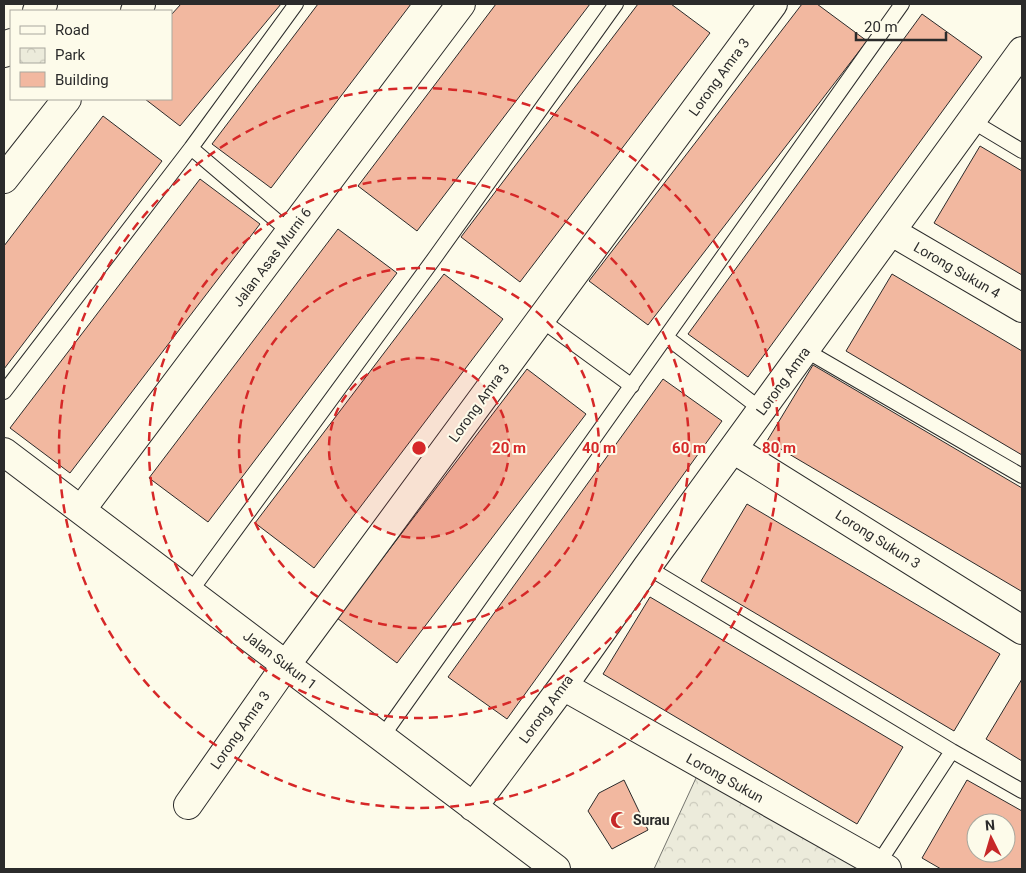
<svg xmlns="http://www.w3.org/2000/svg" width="1026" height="873" viewBox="0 0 1026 873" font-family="Roboto,sans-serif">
	<defs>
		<pattern id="park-crowns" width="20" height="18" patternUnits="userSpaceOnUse" patternTransform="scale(1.25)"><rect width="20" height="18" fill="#ecebdb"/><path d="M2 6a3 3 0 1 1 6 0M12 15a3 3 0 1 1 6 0" fill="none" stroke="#cbcabc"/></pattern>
	</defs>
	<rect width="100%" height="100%" fill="#fdfbea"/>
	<path fill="url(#park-crowns)" stroke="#74746e" d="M702 765 887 869H654Z"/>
	<path fill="#f2b8a0" stroke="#2b2b2b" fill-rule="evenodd" d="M181 4H281L180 126 145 99H171V15Z
		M318 4H411L271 188 212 144Z
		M496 4H590L417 231 358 186Z
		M638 4H671L710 33 520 282 461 237Z
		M802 4H817L867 41 648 325 589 281Z
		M922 14 982 57 748 377 688 334Z
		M103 116 162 161 4 369V246Z
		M980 146 1022 171V275L934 223Z
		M200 179 260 224 70 473 10 428Z
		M338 229 397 273 208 522 149 478Z
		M444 274 503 319 314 568 255 523Z
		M892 274 1022 351V455L846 351Z
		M813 365 1022 488V589L1021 591 767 441Z
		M527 369 586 414 397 663 337 618Z
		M663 379 722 421 507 719 448 677Z
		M747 504 1000 654 954 731 701 581Z
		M650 597 903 747 857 824 603 674Z
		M1022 679V761L986 739Z
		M624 780 648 830 612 849 588 811 599 793Z
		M967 780 1022 811V869H941L922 858ZM976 823H1006V853H976Z"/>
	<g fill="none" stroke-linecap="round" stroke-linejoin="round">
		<g stroke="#2b2b2b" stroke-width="16">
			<path id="service" d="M972 121 1022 151
				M191 148 290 232
				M540 319 632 386
				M666 337 762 410
				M805 350 1022 476
				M4 392 191 148 296 4
				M647 567 952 751 1022 791
				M190 592 436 256 616 4
				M382 737 902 4
				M878 864 952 751"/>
		</g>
		<g stroke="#2b2b2b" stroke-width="30">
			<path id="minor" d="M37 11 43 4
				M135 11 141 4
				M4 53 11 43
				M4 179 67 99
				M892 232 1022 308
				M733 449 1022 630
				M4 452 556 869
				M81 510 461 4
				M563 686 887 869
				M188 805 286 665 773 4
				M473 807 563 686 647 567 1022 51"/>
		</g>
		<use href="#service" stroke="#fdfbea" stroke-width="14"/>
		<use href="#minor" stroke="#fdfbea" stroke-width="28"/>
	</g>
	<circle cx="419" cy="448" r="90" fill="#d62828" fill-opacity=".12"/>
	<g fill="none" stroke="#d62828" stroke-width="2.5" stroke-dasharray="9 6">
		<circle cx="419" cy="448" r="90"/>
		<circle cx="419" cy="448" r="180"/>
		<circle cx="419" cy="448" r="270"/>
		<circle cx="419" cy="448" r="360"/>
	</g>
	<defs>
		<g id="mosque-bare" transform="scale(1.35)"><path d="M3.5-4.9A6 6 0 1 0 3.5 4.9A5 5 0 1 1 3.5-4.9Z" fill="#c62828" stroke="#fdfbea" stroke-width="2.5" paint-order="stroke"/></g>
	</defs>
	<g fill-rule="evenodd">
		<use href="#mosque-bare" x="619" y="820"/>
	</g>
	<g text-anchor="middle" stroke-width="4" stroke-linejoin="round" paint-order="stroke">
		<g font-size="14" fill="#2b2b2b" stroke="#fdfbea">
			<text transform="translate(719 77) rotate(-54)" y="5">Lorong Amra 3</text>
			<text transform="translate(272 257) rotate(-53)" y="5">Jalan Asas Murni 6</text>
			<text transform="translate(957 270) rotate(30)" y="5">Lorong Sukun 4</text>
			<text transform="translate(783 381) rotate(-54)" y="5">Lorong Amra</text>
			<text transform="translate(479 403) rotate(-54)" y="5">Lorong Amra 3</text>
			<text transform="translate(878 539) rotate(32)" y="5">Lorong Sukun 3</text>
			<text transform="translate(280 660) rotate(37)" y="5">Jalan Sukun 1</text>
			<text transform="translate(546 709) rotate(-54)" y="5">Lorong Amra</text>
			<text transform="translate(240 730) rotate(-55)" y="5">Lorong Amra 3</text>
			<text transform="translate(725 778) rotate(29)" y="5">Lorong Sukun</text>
		</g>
		<g font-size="14" font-weight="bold" fill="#2b2b2b" stroke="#fdfbea" text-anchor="start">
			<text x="633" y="825">Surau</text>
		</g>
	</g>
	<circle cx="419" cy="448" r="8" fill="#d62828" stroke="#fdfbea" stroke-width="2.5"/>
	<g font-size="15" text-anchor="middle" font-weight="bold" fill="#d62828" stroke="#fdfbea" stroke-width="4" stroke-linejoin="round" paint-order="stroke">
		<text x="509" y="453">20 m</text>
		<text x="599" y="453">40 m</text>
		<text x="689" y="453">60 m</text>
		<text x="779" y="453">80 m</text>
	</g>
	<rect width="1026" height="873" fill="none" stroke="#2b2b2b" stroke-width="10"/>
	<rect x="10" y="10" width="162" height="90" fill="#fdfbea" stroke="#a9a89e"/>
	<rect x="20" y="26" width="25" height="8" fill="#fdfbea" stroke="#a9a89e"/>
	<text x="55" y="35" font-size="15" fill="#2b2b2b">Road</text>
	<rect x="20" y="48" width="25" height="15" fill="url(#park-crowns)" stroke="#a9a89e"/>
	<text x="55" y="60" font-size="15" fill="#2b2b2b">Park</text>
	<rect x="20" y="72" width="25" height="15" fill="#f2b8a0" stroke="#a9a89e"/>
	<text x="55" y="85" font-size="15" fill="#2b2b2b">Building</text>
	<g transform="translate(991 838) rotate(355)"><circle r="24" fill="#fdfbea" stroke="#a9a89e"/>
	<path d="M0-4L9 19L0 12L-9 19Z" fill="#c62828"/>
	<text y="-8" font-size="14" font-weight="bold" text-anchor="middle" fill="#2b2b2b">N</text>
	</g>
	<path d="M856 32v8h90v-8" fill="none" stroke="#2b2b2b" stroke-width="2.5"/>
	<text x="864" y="32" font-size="15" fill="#2b2b2b" stroke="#fdfbea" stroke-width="4" paint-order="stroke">20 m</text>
</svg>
